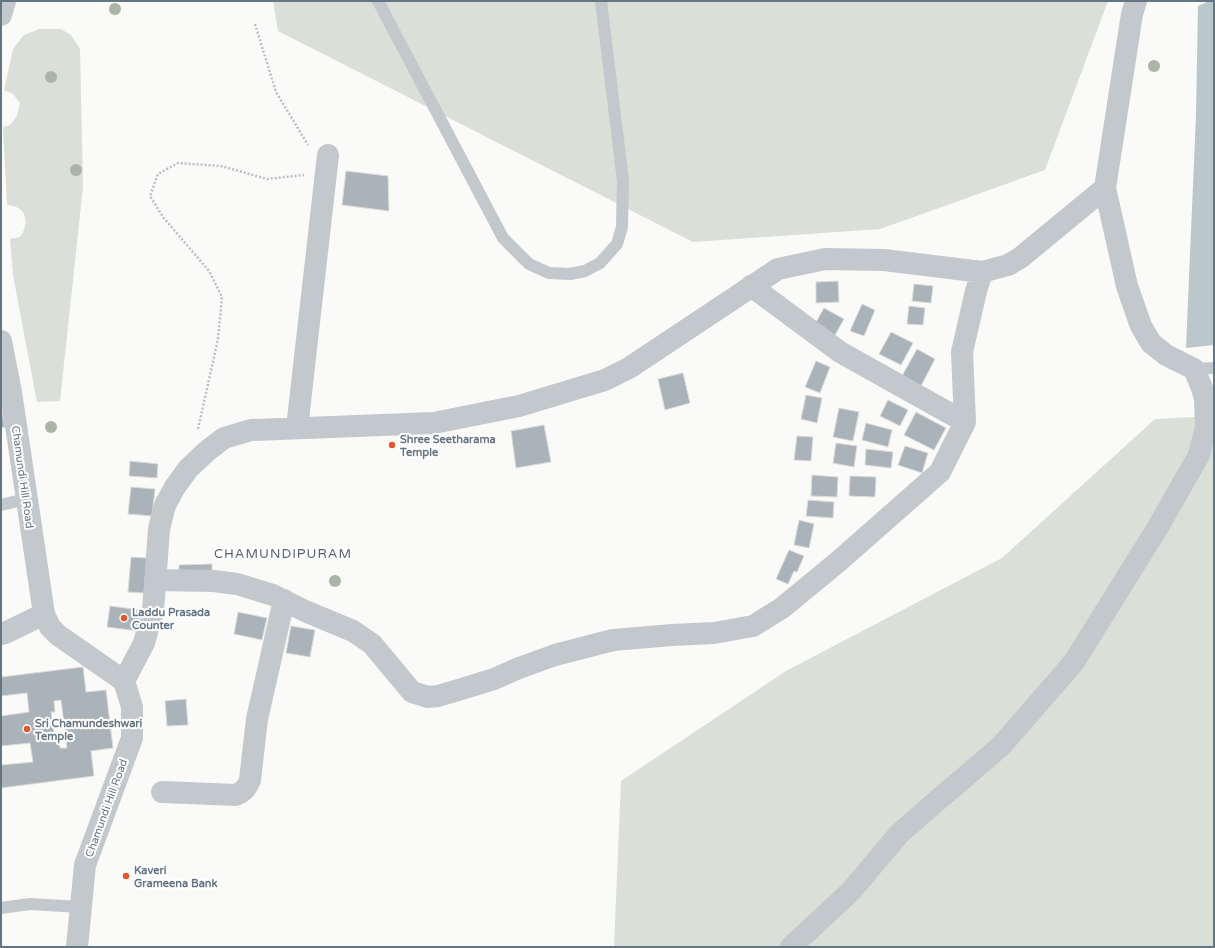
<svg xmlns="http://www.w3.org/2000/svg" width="1215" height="948" viewBox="0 0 1215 948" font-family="'Varela Round',sans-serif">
	<rect width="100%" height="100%" fill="#fafaf8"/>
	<path fill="#dadfd7" d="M273 1H1108L1045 170 880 229 693 242 278 31Z
		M39 29H61L71 35 80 49 83 187 60 401 37 402 13 275 10 239 20 237C30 223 27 206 7 205L3 127 10 125 17 116 20 103 13 94 4 90 13 49 24 35Z
		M1214 416V947H614L621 781 786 671 1002 558 1155 419Z"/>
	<path fill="#bbc7cb" d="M1209 1H1214V345L1186 348 1196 115 1198 6Z"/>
	<path fill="#aab3b9" stroke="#dcdcda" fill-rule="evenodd" d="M346 171 388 176 389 211 342 205Z
		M838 281 839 302 816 303V282Z
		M914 284 933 286 931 303 912 301Z
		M862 304 875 310 864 336 850 331Z
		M909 306 925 308 923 325 907 324Z
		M824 308 844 319 835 335 815 324Z
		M891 332 913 343 901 365 879 354Z
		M917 349 935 359 921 386 902 376Z
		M816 361 830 367 820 393 805 387Z
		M683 373 690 403 665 410 658 379Z
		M806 395 822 398 817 423 801 419Z
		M888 400 908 410 900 426 880 416Z
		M1 405 5 427 1 428Z
		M839 408 859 412 853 441 833 437Z
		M916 412 946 428 934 450 904 435Z
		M866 423 892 430 888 447 862 440Z
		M544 425 551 462 516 468 511 431Z
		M797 436 813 437 811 461 794 460Z
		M836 443 857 446 854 467 833 463Z
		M905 446 928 453 922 473 898 465Z
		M866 449 893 452 891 468 865 465Z
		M130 461 158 464 157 478 129 476Z
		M812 475 838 477 837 497 811 496Z
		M850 476 876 477 875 497 849 496Z
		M131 487 155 489 152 516 128 514Z
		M808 500 834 502 833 518 806 516Z
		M799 520 814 524 809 548 794 545Z
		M789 550 804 556 797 572 794 571 788 584 776 579Z
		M131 557 147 558 144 593 128 592Z
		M212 564V575L179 576V565Z
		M110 606 141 610 138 631 107 627Z
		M238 612 267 618 262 640 234 634Z
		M291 626 315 630 310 657 286 653Z
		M83 667 86 692 106 690 113 748 91 751 94 776 1 788V765L33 762 30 743 1 746V716L29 712 27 693 1 696V677ZM61 700 67 748H60L59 740H55L51 712H55L54 701Z
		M186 699 188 725 167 726 165 701Z"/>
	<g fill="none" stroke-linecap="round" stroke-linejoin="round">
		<path stroke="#bbbfc2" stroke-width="2.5" stroke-dasharray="2 2" stroke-linecap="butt" d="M255 24 276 92 308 145
			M198 429 218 339 222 297 209 271 163 217 150 196 158 174 178 163 221 166 267 179 304 175"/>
		<path stroke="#c3c8cc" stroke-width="12" d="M378 1 503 238 529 264 549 273 570 274 585 271 600 263 617 244 622 227 623 181 601 1
			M1194 369 1214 368
			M1 505 26 499
			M1 908 30 904 81 907"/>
		<path stroke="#c3c8cc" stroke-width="22" d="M1 15 5 1
			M751 286 840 352 965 422
			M1 341 11 392 44 614 50 627 58 635 124 681 132 707V738L85 865 77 947
			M297 428 328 155
			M156 580 214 581 237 584 273 595 305 611 353 631 372 644 412 692 428 697 438 696 465 688 494 679 519 668 555 655 613 640 672 635 714 633 753 626 782 608 839 561 940 472 965 422 962 352 976 291 982 272
			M1 634 5 633 44 614
			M124 681 144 643 153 611 159 529 165 505 175 487 188 469 207 451 224 438 251 430 434 423 519 406 605 380 629 368 778 269 825 259 884 260 982 272 1008 265 1020 258 1105 188 1132 14 1136 1
			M162 792 236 795C244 791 247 788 250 780L257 719 284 600
			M791 947 851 891 899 834 931 806 1001 746 1074 662 1158 527 1199 455 1206 427 1205 399 1202 388 1194 369 1166 355 1151 343 1141 326 1127 286 1105 188"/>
	</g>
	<g fill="#aab4a7">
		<circle cx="115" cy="9" r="6"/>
		<circle cx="1154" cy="66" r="6"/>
		<circle cx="51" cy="77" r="6"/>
		<circle cx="76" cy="170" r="6"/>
		<circle cx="51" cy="427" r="6"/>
		<circle cx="335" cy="581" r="6"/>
	</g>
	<g fill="#e4572e" stroke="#fff" stroke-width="1.5">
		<circle cx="392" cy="445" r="4"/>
		<circle cx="124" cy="618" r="4"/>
		<circle cx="27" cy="729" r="4"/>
		<circle cx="126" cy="876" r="4"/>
	</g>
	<g text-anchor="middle" stroke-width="4" stroke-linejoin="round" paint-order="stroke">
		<g font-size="11" font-weight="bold" fill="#657683" stroke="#fff" text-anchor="start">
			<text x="400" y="443">Shree Seetharama<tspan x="400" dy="13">Temple</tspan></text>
			<text x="132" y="616">Laddu Prasada<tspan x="132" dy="13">Counter</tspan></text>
			<text x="35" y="727">Sri Chamundeshwari<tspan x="35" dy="13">Temple</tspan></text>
			<text x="134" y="874">Kaveri<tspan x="134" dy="13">Grameena Bank</tspan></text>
		</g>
		<g font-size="11" fill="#657683" stroke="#fff">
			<text transform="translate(23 477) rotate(82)" y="4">Chamundi Hill Road</text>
			<text transform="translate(106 808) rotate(-70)" y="4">Chamundi Hill Road</text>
		</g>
		<g font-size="13" letter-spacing="1" fill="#57646e" stroke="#fff">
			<text x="283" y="558">CHAMUNDIPURAM</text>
		</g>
	</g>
	<rect width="1215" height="948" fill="none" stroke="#657683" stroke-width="4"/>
</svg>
